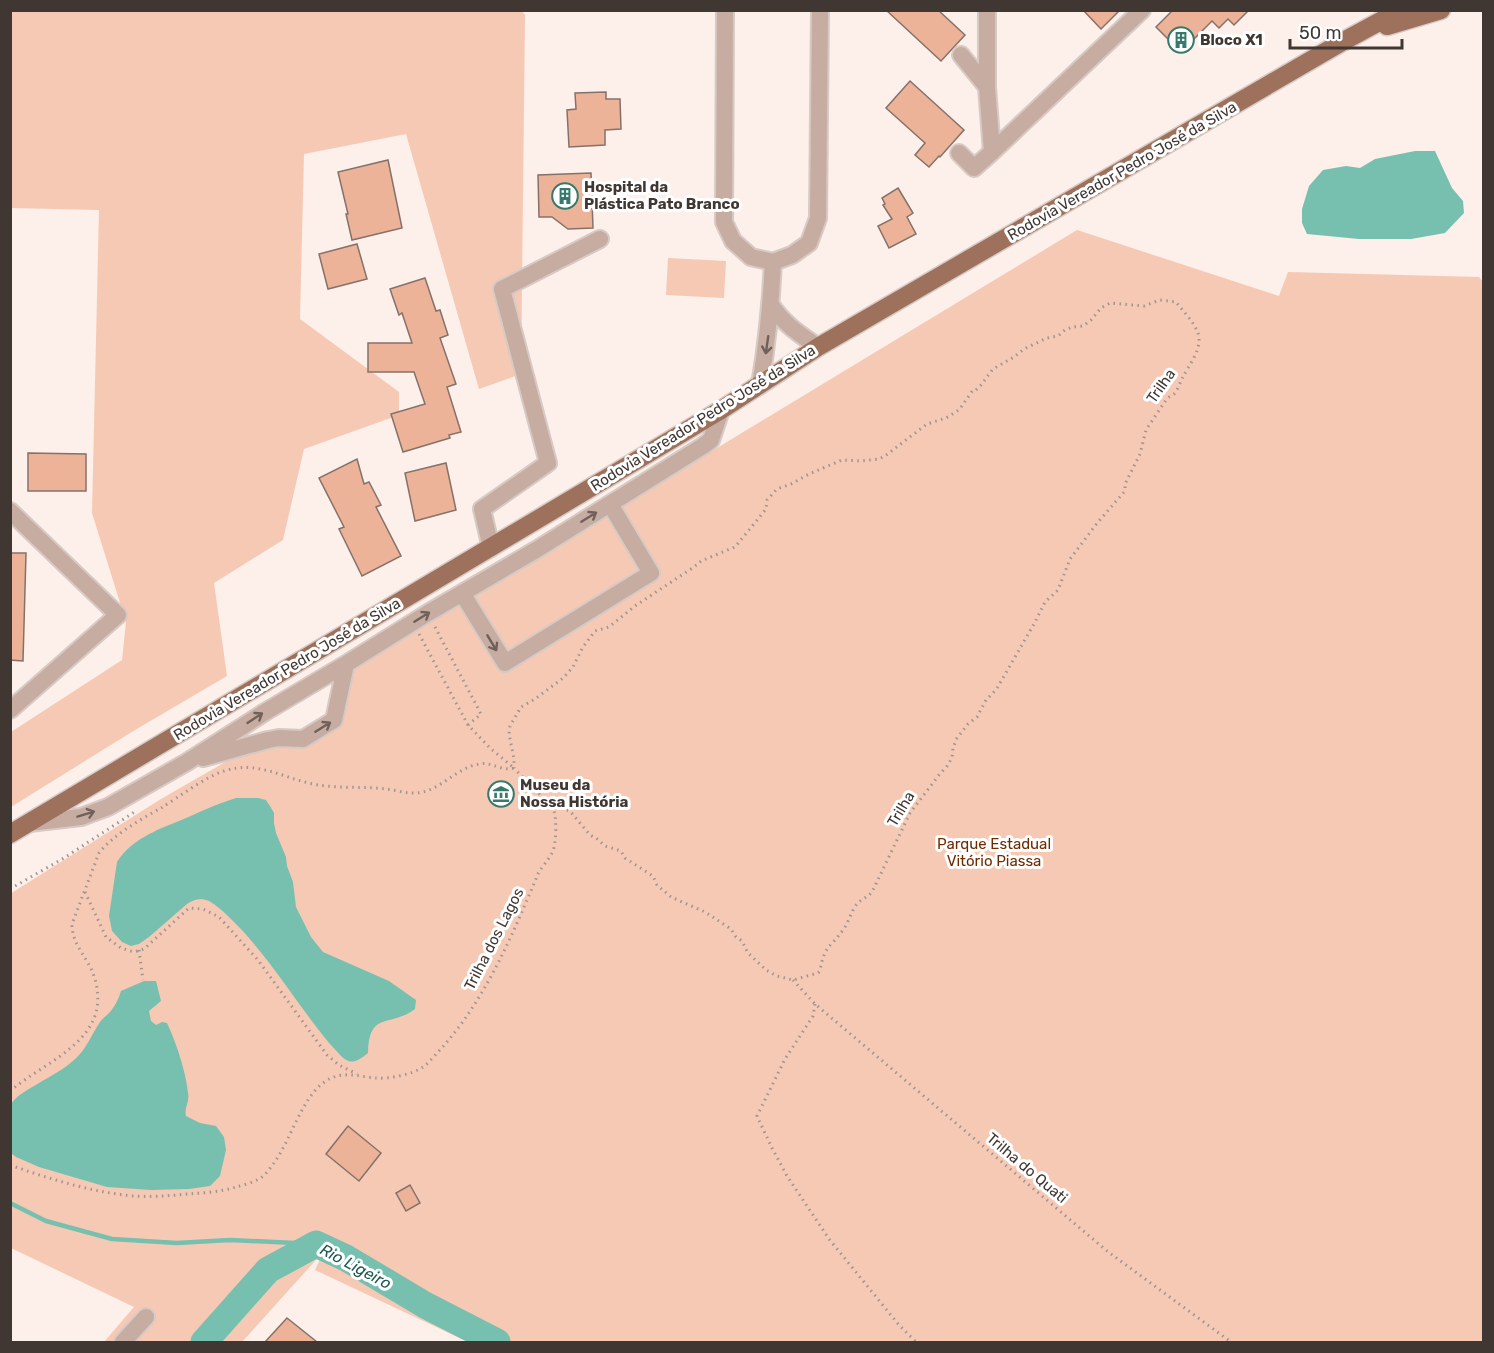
<svg xmlns="http://www.w3.org/2000/svg" width="1494" height="1353" viewBox="0 0 1494 1353" font-family="Rubik,sans-serif">
	<rect width="100%" height="100%" fill="#fdefe9"/>
	<path fill="#f6c9b5" d="M11 11H522L525 15 521 374 479 389 406 134 304 154 300 319 399 392V415L304 449 283 540 214 583 227 676 135 730 11 807V732L122 660 126 622 92 513 99 210 11 208Z
		M1077 230 1279 296 1288 272 1479 277 1483 282V1342H468L315 1270 324 1251 242 1342H104L134 1307 11 1248 10 894 161 799 234 757 276 746 334 711 340 678 458 601 628 502Z
		M668 258 726 261 724 298 666 295Z"/>
	<path fill="#77c0af" d="M1415 151H1435L1452 188 1463 201 1464 213 1445 233 1411 239H1359L1307 234 1302 223V209L1309 186 1323 170 1346 166 1360 168 1375 159Z
		M236 798H258L266 800 270 806 274 813V823L276 833 286 857 287 866 293 882 296 907 311 937 323 952 389 981 416 1000 415 1009C390 1028 369 1010 368 1053 348 1070 345 1059 329 1043 297 1004 270 958 234 922 227 915 218 906 209 901 201 898 194 899 187 904L149 937 139 944 131 946 122 942 112 931 109 916 117 862C131 840 156 830 179 821 198 813 216 804 236 798Z
		M144 981H156L161 1001 149 1011 151 1021 156 1025 162 1022 167 1023C176 1042 186 1072 188 1093 190 1102 184 1107 186 1116L200 1123 216 1126 224 1137 226 1150 220 1176 210 1186 189 1189 151 1190 107 1187 39 1167 16 1157 11 1153 10 1106C17 1094 28 1090 39 1083 51 1076 64 1069 74 1060 87 1049 91 1035 100 1022 103 1018 107 1015 110 1012 115 1006 119 998 121 991Z"/>
	<g fill="none" stroke-linecap="round" stroke-linejoin="round">
		<path stroke="#77c0af" stroke-width="4.5" d="M10 1203 46 1221 112 1239 177 1243 230 1240 316 1244"/>
		<path stroke="#77c0af" stroke-width="27" d="M204 1342 268 1270 316 1244 346 1258 425 1305 497 1342"/>
	</g>
	<path fill="#edb399" stroke="#857169" stroke-width="1.5" d="M886 10H938L965 35 941 61Z
		M1083 10H1120L1101 29Z
		M1173 10H1249L1234 25 1228 19 1219 28 1212 21 1181 52 1156 27Z
		M910 81 964 130 940 157 939 156 929 167 915 155 925 143 886 108Z
		M606 92V99H620L621 129 605 130V145L569 147 567 110 576 109 575 93Z
		M388 160 402 228 352 240 346 214H348L338 172Z
		M591 173 593 228 568 229 552 217H539L538 175Z
		M898 188 913 213 907 217 916 234 889 248 878 226 892 219 883 205 885 204 882 198Z
		M357 244 367 279 328 289 319 254Z
		M425 278 436 311 440 310 448 335 440 338 456 384 447 387 461 432 449 435 450 438 403 452 391 414 425 404 414 372H368V343H412L402 313 399 315 390 289Z
		M28 453 86 454V491H28Z
		M357 459 364 484 369 482 381 505 376 507 401 556 362 576 339 529 344 527 319 478Z
		M446 463 456 510 415 521 405 473Z
		M10 553H26L23 661 10 660Z
		M348 1126 381 1153 359 1181 326 1154Z
		M410 1185 420 1203 406 1211 396 1193Z
		M287 1318 317 1342H265Z"/>
	<g fill="none" stroke-linecap="round" stroke-linejoin="round">
		<g stroke="#d7cac5" stroke-width="20">
			<path id="minor" d="M725 10 724 222 733 241 751 257 773 262 792 255 809 243 818 218 820 10
				M987 10V87L992 152 1142 10
				M961 55 987 87
				M959 153 974 168 992 152
				M771 305C785 325 798 333 818 347
				M760 385C767 344 771 304 773 262
				M10 511 118 615 10 710
				M491 548 482 509 548 463 502 289 600 239
				M462 593 505 663 651 573 610 504
				M203 758 268 740 279 738 303 739 334 720 346 664
				M29 823 81 817 108 807 187 762 265 712 346 664 428 613 536 550 703 446 711 440 721 410
				M123 1342 146 1317"/>
		</g>
		<g stroke="#d7cac5" stroke-width="21">
			<path id="major" d="M1387 26 1441 10
				M10 834 721 410 818 347 1342 42 1401 10"/>
		</g>
		<path stroke="#a0948f" stroke-width="3" stroke-dasharray="1.5 4.5" stroke-linecap="butt" d="M435 627 481 714 468 725
			M419 634 468 725 490 748 514 768
			M10 889 64 858 136 811
			M85 892 106 937 121 948 134 952 144 949 189 908 203 909 219 917 258 960 327 1055 339 1065 357 1074
			M139 950 143 980
			M793 980 815 1004 1107 1251 1231 1342
			M815 1004 813 1016 785 1059 757 1116 772 1148 787 1176 829 1239 899 1325 916 1342
			M10 1091C48 1059 112 1040 95 979 89 958 72 946 72 924L99 853C114 834 140 820 161 808 179 797 205 777 224 771 257 760 283 778 313 784 337 789 362 786 386 789 395 790 404 793 413 793 438 794 455 768 479 764 491 761 502 772 514 768
			M10 1165C50 1179 91 1192 133 1196 151 1197 169 1196 187 1194 203 1193 221 1192 236 1187 244 1185 255 1182 262 1177 267 1173 272 1166 276 1160 291 1138 302 1099 323 1083 340 1070 356 1076 375 1078 389 1079 411 1075 423 1067 429 1063 434 1056 439 1051 485 1001 512 936 538 874 542 866 549 860 553 851 556 843 557 820 554 811 551 804 521 776 514 768V759L509 734 510 726 521 707 535 699 563 678 573 667 583 647 595 631 609 627 635 606 694 567 701 561 735 547 758 519 766 509 767 500 777 489 791 484 809 474 842 460 861 461 879 459 885 456 927 424 946 418 959 410 973 390H976L981 385 993 369 1014 357 1024 349 1047 338 1058 336 1065 330 1072 327 1083 326 1091 320 1101 308 1110 303 1144 306 1160 300 1176 302C1183 311 1194 322 1198 333 1203 348 1189 365 1183 377 1180 382 1178 390 1174 394 1171 396 1168 397 1166 400L1146 430 1140 454 1125 484V491L1098 522 1070 559 1058 590 1045 602 1034 624 996 690 986 700 977 717 968 724 957 738 953 748 952 758 947 766 939 775 910 813 872 892C867 898 861 899 857 904 851 911 849 922 843 930 830 948 824 946 820 971L818 973 793 980 777 976 766 970 748 953 742 941 736 937 731 929 705 912 671 897 657 885 653 876 625 858 621 851 605 846 596 838 590 835 570 811 548 804"/>
		<use href="#minor" stroke="#c6aca1" stroke-width="16"/>
		<use href="#major" stroke="#9e715c" stroke-width="18"/>
	</g>
	<defs><path id="oneway-shaft" d="M-6 0H5M1.5-3L5.5 0L1.5 3" fill="none" stroke-width="1.6" stroke-linecap="round" stroke-linejoin="round" transform="scale(1.5)"/></defs>
	<g stroke="#6f605a">
		<use href="#oneway-shaft" transform="translate(767 345) rotate(98)"/>
		<use href="#oneway-shaft" transform="translate(589 517) rotate(-32)"/>
		<use href="#oneway-shaft" transform="translate(422 617) rotate(-32)"/>
		<use href="#oneway-shaft" transform="translate(492 643) rotate(59)"/>
		<use href="#oneway-shaft" transform="translate(255 718) rotate(-33)"/>
		<use href="#oneway-shaft" transform="translate(323 727) rotate(-32)"/>
		<use href="#oneway-shaft" transform="translate(86 814) rotate(-17)"/>
	</g>
	<defs>
		<g id="building-ring" transform="scale(1.35)"><circle r="9.5" fill="#fff" stroke="#377a6d" stroke-width="1.5"/><path d="M-4-6H4V6H1V3H-1V6H-4ZM-2.5-4.3h1.7v1.8h-1.7ZM.8-4.3h1.7v1.8H.8ZM-2.5-1h1.7V.8h-1.7ZM.8-1h1.7V.8H.8Z" fill="#377a6d"/></g>
		<g id="museum-ring" transform="scale(1.35)"><circle r="9.5" fill="#fff" stroke="#377a6d" stroke-width="1.5"/><path d="M0-6L6-3V-2H-6V-3ZM-5-1h2V3h-2ZM-1-1h2V3h-2ZM3-1h2V3H3ZM-6 4H6V6H-6Z" fill="#377a6d"/></g>
	</defs>
	<g fill-rule="evenodd">
		<use href="#building-ring" x="1181" y="40"/>
		<use href="#building-ring" x="565" y="196"/>
		<use href="#museum-ring" x="501" y="794"/>
	</g>
	<g text-anchor="middle" stroke-width="6" stroke-linejoin="round" paint-order="stroke">
		<g font-size="15" font-weight="bold" fill="#403733" stroke="#fff" text-anchor="start">
			<text x="1200" y="45">Bloco X1</text>
			<text x="584" y="192">Hospital da<tspan x="584" dy="17">Plástica Pato Branco</tspan></text>
			<text x="520" y="790">Museu da<tspan x="520" dy="17">Nossa História</tspan></text>
		</g>
		<g font-size="15" fill="#403733" stroke="#fff">
			<text transform="translate(1122 171) rotate(-30)" y="5">Rodovia Vereador Pedro José da Silva</text>
			<text transform="translate(1161 386) rotate(-55)" y="5">Trilha</text>
			<text transform="translate(703 418) rotate(-32)" y="5">Rodovia Vereador Pedro José da Silva</text>
			<text transform="translate(287 669) rotate(-31)" y="5">Rodovia Vereador Pedro José da Silva</text>
			<text transform="translate(901 809) rotate(-59)" y="5">Trilha</text>
			<text transform="translate(494 939) rotate(-63)" y="5">Trilha dos Lagos</text>
			<text transform="translate(1027 1168) rotate(40)" y="5">Trilha do Quati</text>
		</g>
		<g font-size="15" fill="#6e2b02" stroke="#fff">
			<text x="994" y="849">Parque Estadual<tspan x="994" dy="17">Vitório Piassa</tspan></text>
		</g>
		<g font-size="16" font-style="italic" fill="#1d594e" stroke="#fff">
			<text transform="translate(356 1266) rotate(28)" y="6">Rio Ligeiro</text>
		</g>
	</g>
	<rect width="1494" height="1353" fill="none" stroke="#403733" stroke-width="24"/>
	<path d="M1290 39v9h112v-9" fill="none" stroke="#403733" stroke-width="3"/>
	<text x="1299" y="39" font-size="18" fill="#403733" stroke="#ffffff" stroke-width="4.5" paint-order="stroke">50 m</text>
</svg>
